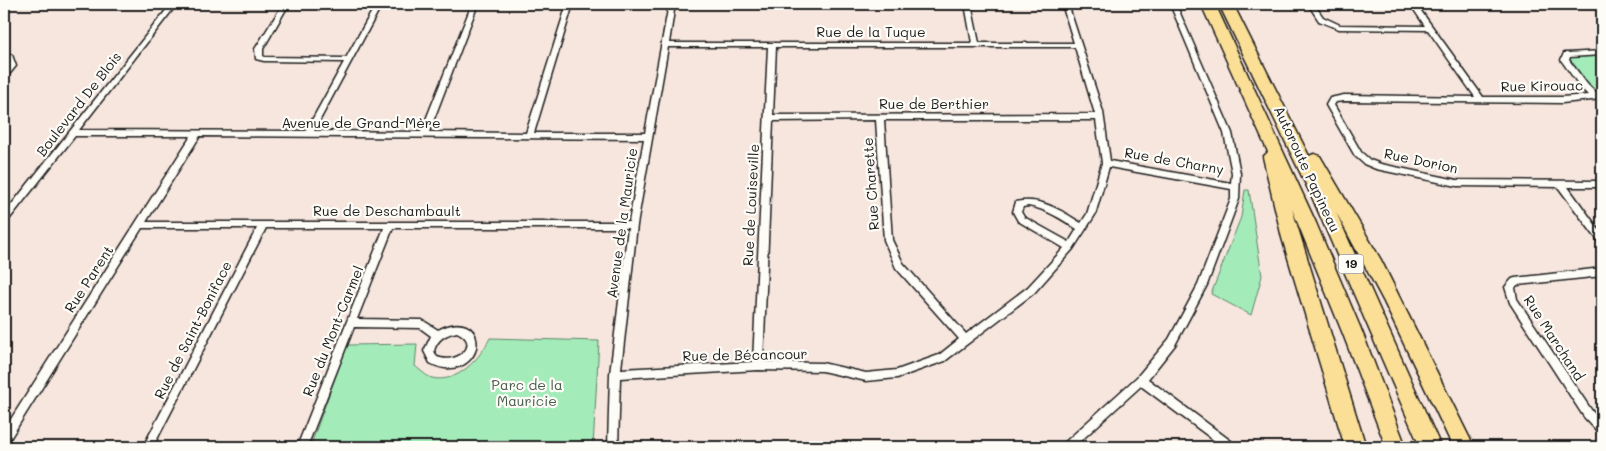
<svg xmlns="http://www.w3.org/2000/svg" width="1606" height="451" viewBox="0 0 1606 451" font-family="Mali,sans-serif">
	<rect width="100%" height="100%" fill="#f7e6de"/>
	<filter id="ink" filterUnits="userSpaceOnUse"><feTurbulence type="fractalNoise" baseFrequency=".02" numOctaves="2"/><feDisplacementMap in="SourceGraphic" scale="10" xChannelSelector="R" yChannelSelector="G"/><feConvolveMatrix kernelMatrix="1 2 1 2 8 2 1 2 1" color-interpolation-filters="sRGB"/></filter>
	<g filter="url(#ink)">
		<path fill="#a3ebb9" stroke="#60846a" d="M1602 53V96L1595 97 1565 60 1567 55Z
			M1245 190H1249L1262 276 1251 315 1211 294 1241 217Z
			M490 338 599 341 593 447H310L347 345 417 344 415 366C420 370 426 376 432 378 458 384 480 358 490 338Z"/>
		<g fill="none" stroke-linecap="round" stroke-linejoin="round">
			<g stroke="#1c1c1c" stroke-width="3">
				<path id="minor" d="M171 4H177L79 130 306 131 344 62 264 61 256 59 255 49 283 4H289L263 49V56L265 57 346 58 376 4H382L314 131 421 132 472 4H478L429 132 526 133 567 4H573L534 133H645L669 4H675L669 43H972L965 4H971L979 43H1074L1062 4H1068L1103 112 1110 161 1231 183 1232 173 1224 133 1170 4H1176L1232 133 1240 173 1239 199 1207 285 1175 345 1148 379 1235 444 1236 447H1223L1141 386 1074 447H1062L1063 444 1137 377 1169 339 1198 285 1231 199V189L1109 167 1095 215 1073 249 1034 293 945 361 897 378 866 381 822 371 758 370 620 378 618 447H608L610 374 628 228H393L357 319 422 320 438 330C487 305 489 372 445 368 440 368 434 365 430 363L424 351 431 336 420 328 354 327 307 447H297L384 228H266L153 447H143L257 228H142L8 442 4 444V430L191 136H75L7 222 4 223V214ZM668 47H768L753 362 621 369 637 225ZM776 47H1075L1095 114 773 115ZM876 120 884 240 896 268 959 339 939 355 897 370 866 373 822 363 763 362 773 121ZM884 120H1096L1102 163 1087 214 1081 223C1062 211 1040 196 1016 202L1013 212 1018 221 1064 248 1028 287 966 334 903 263 892 240ZM200 136 644 139 629 222H146ZM1028 206C1047 209 1061 219 1077 229L1069 242 1024 217 1021 212 1023 207ZM457 332C482 344 457 365 437 357L434 351C437 339 446 334 457 332Z
					M1308 4H1314L1323 17 1340 25 1425 26 1410 4H1416L1483 97H1562L1588 95 1581 88 1561 60 1564 53H1567L1602 51V55L1570 57 1569 60 1587 84 1597 94 1602 93V99L1562 103 1344 101 1336 102 1334 105 1361 152 1370 160 1381 164 1457 180 1602 181V187H1568L1602 234V243L1599 242 1558 187 1457 186 1376 169 1364 164 1355 156 1326 105 1330 98 1344 95 1475 97 1428 30 1339 29 1319 21Z
					M4 55H12L16 66 7 77H4V71L8 66 6 59H4Z
					M1602 268V276L1517 285 1515 288 1517 299 1592 411 1602 422V434L1598 432 1584 417 1510 303 1505 287 1512 279 1515 278Z"/>
			</g>
			<g stroke="#1c1c1c" stroke-width="3">
				<path id="motorway" d="M1201 4H1215L1316 223 1363 334 1406 447H1386L1343 334 1292 209 1366 447H1345L1282 238 1263 157 1268 152Z
					M1219 4H1233L1309 156 1314 154 1320 156 1381 260 1474 447H1453L1384 302 1336 212 1441 447H1420L1312 197Z"/>
			</g>
			<use href="#minor" fill="#fdfcf7" fill-rule="evenodd"/>
			<use href="#motorway" fill="#fbdf96" fill-rule="evenodd"/>
		</g>
	</g>
	<g text-anchor="middle" stroke-width="4.5" stroke-linejoin="round" paint-order="stroke">
		<rect fill="#fdfcf7" stroke="#605f5e" stroke-width="1" x="1338.5" y="254.5" width="25" height="19" rx="4"/>
		<g font-size="12" font-weight="bold" fill="#1c1c1c">
			<text x="1351" y="268">19</text>
		</g>
		<g font-size="14" fill="#1c1c1c" stroke="#fdfcf7">
			<text x="871" y="37">Rue de la Tuque</text>
			<text transform="translate(1542 86) rotate(-1)" y="5">Rue Kirouac</text>
			<text transform="translate(79 104) rotate(-52)" y="5">Boulevard De Blois</text>
			<text x="934" y="109">Rue de Berthier</text>
			<text x="361" y="128">Avenue de Grand-Mère</text>
			<text transform="translate(1174 161) rotate(10)" y="5">Rue de Charny</text>
			<text transform="translate(1421 161) rotate(12)" y="5">Rue Dorion</text>
			<text transform="translate(1307 169) rotate(65)" y="5">Autoroute Papineau</text>
			<text transform="translate(871 184) rotate(-94)" y="5">Rue Charette</text>
			<text transform="translate(751 205) rotate(-87)" y="5">Rue de Louiseville</text>
			<text x="387" y="216">Rue de Deschambault</text>
			<text transform="translate(622 223) rotate(-82)" y="5">Avenue de la Mauricie</text>
			<text transform="translate(89 279) rotate(-57)" y="5">Rue Parent</text>
			<text transform="translate(193 330) rotate(-63)" y="5">Rue de Saint-Boniface</text>
			<text transform="translate(333 331) rotate(-68)" y="5">Rue du Mont-Carmel</text>
			<text transform="translate(1554 338) rotate(57)" y="5">Rue Marchand</text>
			<text transform="translate(745 355) rotate(-1)" y="5">Rue de Bécancour</text>
		</g>
		<g font-size="14" fill="#445a4b" stroke="#fdfcf7">
			<text x="527" y="390">Parc de la<tspan x="527" dy="16">Mauricie</tspan></text>
		</g>
	</g>
	<rect width="1606" height="451" fill="none" stroke="#fdfcf7" stroke-width="20"/>
	<rect x="10" y="10" width="1586" height="431" fill="none" stroke="#1c1c1c" stroke-width="2" filter="url(#ink)"/>
</svg>
